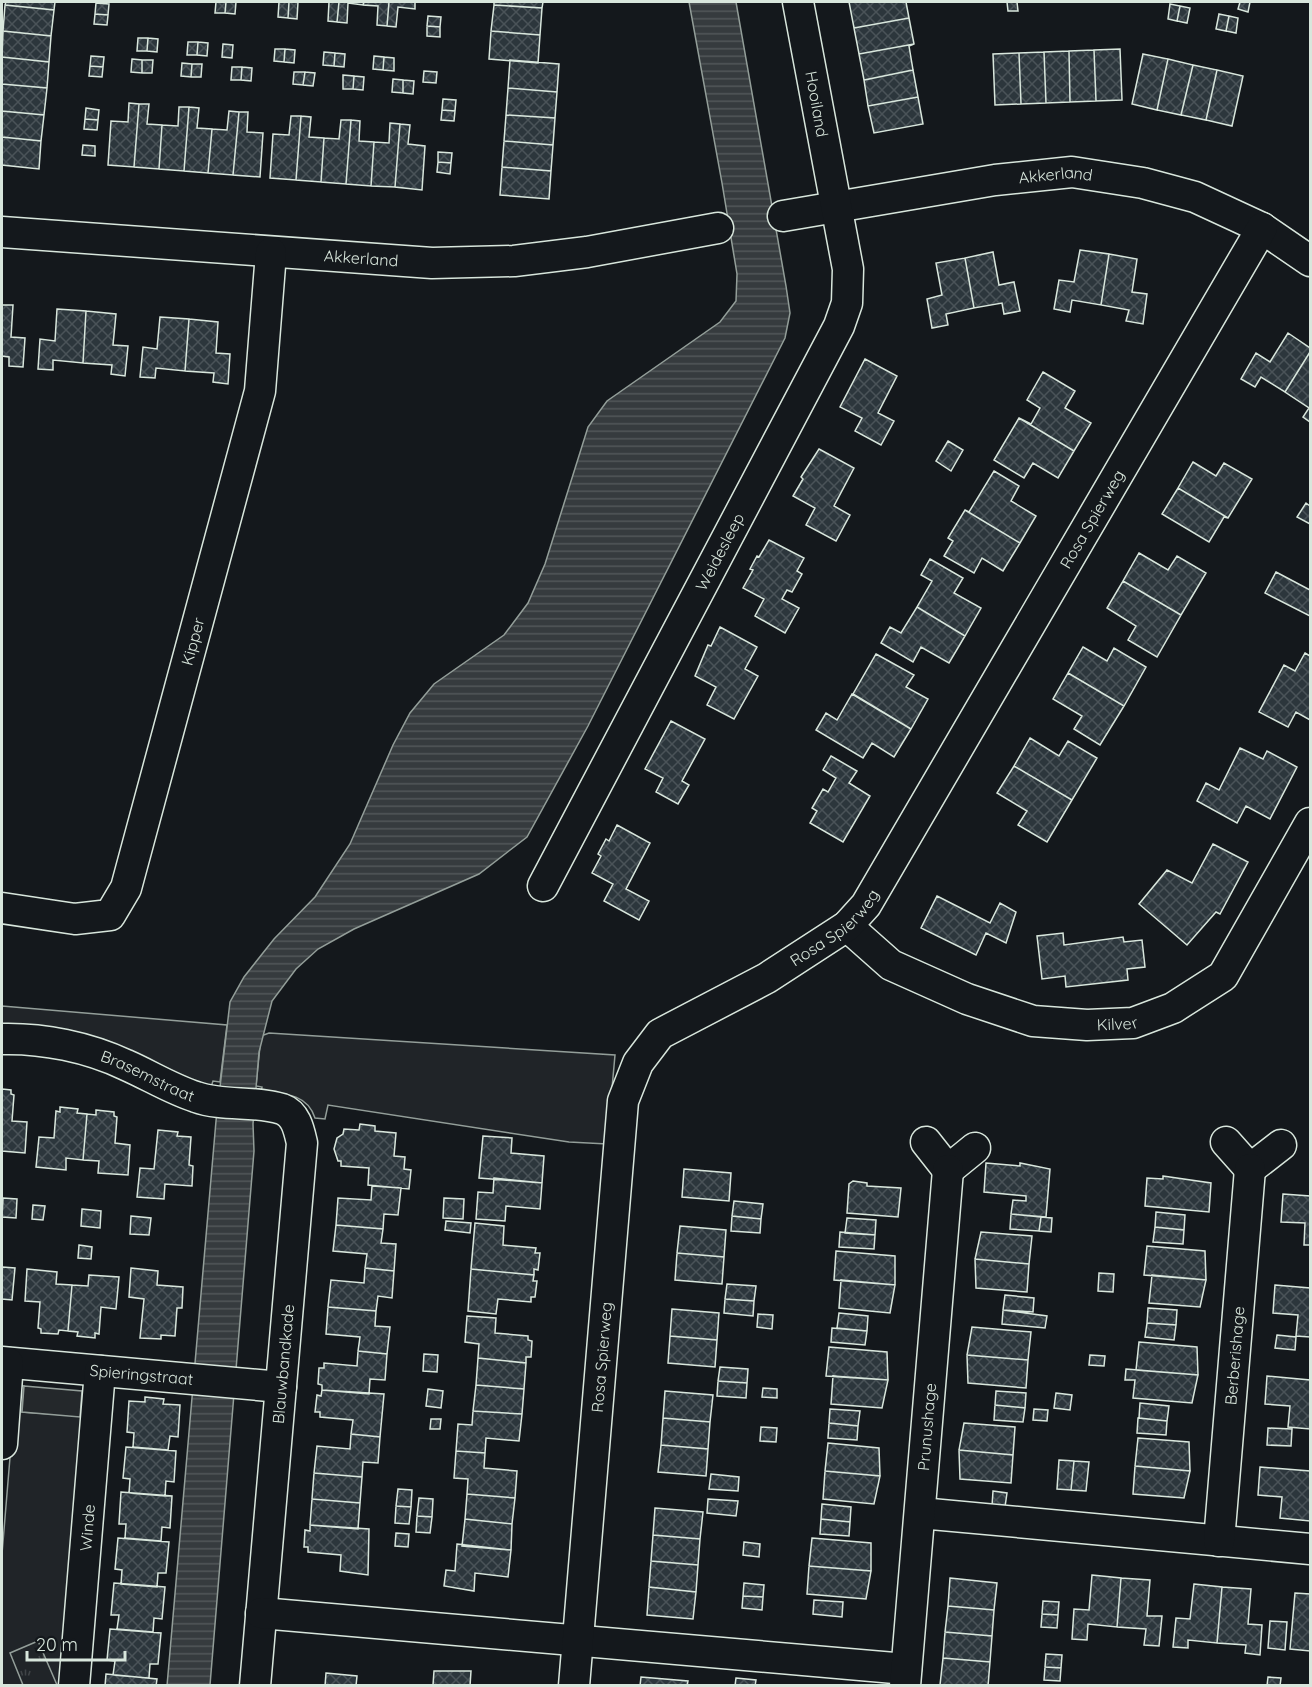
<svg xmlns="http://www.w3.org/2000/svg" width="1312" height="1687" viewBox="0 0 1312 1687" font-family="Quicksand,sans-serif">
	<defs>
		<pattern id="park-tufts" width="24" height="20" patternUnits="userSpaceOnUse" patternTransform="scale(1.5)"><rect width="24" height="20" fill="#202428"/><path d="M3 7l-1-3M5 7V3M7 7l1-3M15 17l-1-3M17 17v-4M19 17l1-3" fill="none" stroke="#404447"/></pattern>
		<pattern id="water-rules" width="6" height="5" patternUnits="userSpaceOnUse" patternTransform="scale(1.5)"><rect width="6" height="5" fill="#363b3e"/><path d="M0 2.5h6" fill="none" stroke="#525759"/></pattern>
		<pattern id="building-cross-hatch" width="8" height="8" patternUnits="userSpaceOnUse" patternTransform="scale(1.5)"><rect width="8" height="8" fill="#2c363c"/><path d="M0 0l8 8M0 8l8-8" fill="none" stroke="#4a5358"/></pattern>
	</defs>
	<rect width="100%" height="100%" fill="#14181c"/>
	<path fill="#202428" stroke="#939e99" stroke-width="1.5" d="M2 1006 227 1025 220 1082 213 1081 211 1087 2 1026Z
		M269 1033 615 1055 607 1144 569 1142 328 1105 325 1119 315 1118C307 1093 284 1094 261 1092L262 1087 256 1086 261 1036Z
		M16 1385 24 1386 22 1412 80 1416 82 1391H90L64 1685 2 1686V1554Z"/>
	<path fill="url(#park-tufts)" stroke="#939e99" stroke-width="1.5" d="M38 1641 57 1685H23L10 1653Z"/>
	<path fill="#24282b" stroke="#939e99" stroke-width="1.5" d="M24 1386 82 1391 80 1417 22 1412Z"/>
	<path fill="url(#water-rules)" stroke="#939e99" stroke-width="1.5" d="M689 2H736L786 286 790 313 785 338 588 726 527 837 479 874 354 929 318 949 296 969 272 1001 259 1052 253 1124 254 1151 210 1685 167 1686 216 1121 230 1002 244 977 274 939 315 897 350 844 393 745 410 713 434 684 504 635 528 603 545 564 588 427 607 401 720 322 736 301 737 274 722 183Z"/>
	<path fill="url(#building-cross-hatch)" stroke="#d8e6dc" stroke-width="1.5" d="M6 2H55L54 10 5 5Z
		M216 2H226L225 13H215Z
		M226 2H236L235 14 225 13Z
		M279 2H289L288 18 278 17Z
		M289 2H298L297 19 288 18Z
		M323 2H339L337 22 328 21 329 2Z
		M339 2H364L363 5 348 3 347 23 337 22Z
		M364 2H389L387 26 377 25 378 6 363 5Z
		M389 2H415V9L398 7 396 27 387 26Z
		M494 2H543L542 8 494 5Z
		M849 2H906L909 18 854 28Z
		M1007 2H1017L1018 11H1008Z
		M1240 2H1250L1248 12 1238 9Z
		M96 3 109 4 108 15 95 14Z
		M1170 4 1180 6 1177 21 1168 19Z
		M5 5 54 10 51 36 3 31Z
		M494 5 542 8 540 35 491 31Z
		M1180 6 1190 8 1187 23 1177 21Z
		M95 14 108 15 107 25 94 24Z
		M1219 14 1229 16 1226 31 1216 29Z
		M428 16 441 17 440 27 427 26Z
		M1229 16 1238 18 1236 33 1226 31Z
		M909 18 914 44 859 54 854 28Z
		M427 26 440 27V37L427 36Z
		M3 31 51 36 49 62 2 57Z
		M491 31 540 35 538 63 489 59Z
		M138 38H148L147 51H137Z
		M148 38 158 39 157 52 147 51Z
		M188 42H198L197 55H187Z
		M198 42 208 43 207 56 197 55Z
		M223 44 233 45 232 58 222 57Z
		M914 44 909 46 913 70 864 80 859 54Z
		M275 49H285L284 62 274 61Z
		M285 49 295 50 294 63 284 62Z
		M1120 49 1122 100 1096 101 1094 50Z
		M1094 50 1096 101 1070 102 1069 51Z
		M1069 51 1070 102 1046 103 1044 52Z
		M324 52 335 53 334 66 323 65Z
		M1044 52 1046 103 1021 104 1019 53Z
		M335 53 345 54 344 67 334 66Z
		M1019 53 1021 104 995 105 993 54Z
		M1143 54 1168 59 1157 110 1132 104Z
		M91 56 104 57 103 67 90 66Z
		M374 56 384 57 383 70 373 69Z
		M2 57 49 62 47 88 2 84Z
		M384 57 394 58V71L383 70Z
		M132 59 142 60V73L131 72Z
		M1168 59 1193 65 1181 115 1157 110Z
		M142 60H153L152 73H142Z
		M510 60 559 64 557 92 508 88Z
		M182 63 192 64 191 77 181 76Z
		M192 64H202L201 77H191Z
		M1193 65 1217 70 1206 120 1181 115Z
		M90 66 103 67 102 77 89 76Z
		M232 67H242L241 80H231Z
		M242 67 252 68 251 81 241 80Z
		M913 70 918 97 868 106 864 80Z
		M1217 70 1243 76 1232 126 1206 120Z
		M424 71 437 72 436 83 423 82Z
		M294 72H305L303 85 293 84Z
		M305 72 315 73 313 86 303 85Z
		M343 75 354 76 353 89H343Z
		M354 76 364 77 363 90 353 89Z
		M393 79 403 80V93L392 92Z
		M403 80 414 81 413 94 403 93Z
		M2 84 47 88 44 115 2 111Z
		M508 88 557 92 555 118 506 115Z
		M918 97 923 124 874 133 868 106Z
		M443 99 456 100 455 111 442 110Z
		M129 103 139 104 134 167 108 165 111 121 128 122Z
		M139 104H149L147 124 162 125 159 169 134 167Z
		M179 107H189L184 171 159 169 162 125 178 126Z
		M189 107 199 108 197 128 212 129 208 173 184 171Z
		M86 108 99 110 98 120 85 119Z
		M442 110 455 111 454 121 441 120Z
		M2 111 44 115 41 141 2 137Z
		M229 111 239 112 233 175 208 173 212 129 227 130Z
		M239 112H248L247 132 263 133 260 177 233 175Z
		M506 115 555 118 553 145 504 141Z
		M291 116H301L296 180 270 178 273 134 289 135Z
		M301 116 311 117 309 137 324 138 321 182 296 180Z
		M85 119 98 120 97 130 84 129Z
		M341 120H351L346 184 321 182 324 138 339 139Z
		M351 120 360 121 359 141 374 142 371 186 346 184Z
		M390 123 400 124 395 187 371 186 374 142 389 143Z
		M400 124 410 125 408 144 425 146 422 190 395 187Z
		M2 137 41 141 39 169 2 165Z
		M504 141 553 145 551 171 502 167Z
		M83 145 95 146V156L82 155Z
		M438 152 452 153 451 163 438 162Z
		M438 162 451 163 450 174 437 172Z
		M502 167 551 171 549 199 500 195Z
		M1080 250 1109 254 1101 305 1072 300 1070 312 1054 309 1059 280 1074 282Z
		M993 252 999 285 1014 282 1020 311 1004 314 1002 303 974 308 965 258Z
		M1109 254 1137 259 1132 292 1147 294 1143 324 1126 321 1129 310 1101 305Z
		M965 258 974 308 946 314 948 325 932 328 927 299 942 295 936 263Z
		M2 305H13L11 337 25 338 23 367 9 366V357L2 356Z
		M57 309 86 311 83 363 53 360V370L38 369 40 339 55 341Z
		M86 311 116 314 113 345 128 346 125 376 111 374 112 365 83 363Z
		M160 317 189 319 185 371 156 368 155 378 140 377 143 347 157 349Z
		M189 319 218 322 216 353 230 354 228 384 213 382 214 373 185 371Z
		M1288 333 1310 348V352L1285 392 1261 377 1255 387 1241 379 1256 353 1270 362Z
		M1310 352V422L1303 417 1309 408 1285 392Z
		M865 359 897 376 878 413 894 421 881 445 855 431 862 418 840 407Z
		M1043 372 1075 391 1065 408 1091 423 1074 451 1019 418 1031 424 1040 408 1027 400Z
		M1019 418 1074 451 1058 478 1033 463 1024 478 994 460Z
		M948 441 963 450 951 471 936 461Z
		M819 449 854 468 834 506 850 515 836 541 806 525 815 508 793 496 803 479 801 477Z
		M1193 462 1216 476 1224 463 1252 479 1228 518 1178 488Z
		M994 471 1019 486 1011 501 1036 516 1020 543 965 510 969 512Z
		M1178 488 1228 518 1224 517 1209 542 1162 514Z
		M1306 503 1310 506V524L1297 517Z
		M965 510 1020 543 1003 571 982 558 974 573 944 556 953 541 948 538Z
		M769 540 804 558 797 571 802 574 792 592 787 590 782 599 799 608 785 633 755 616 764 599 743 588 753 570 750 569 757 556 759 557Z
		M1139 553 1168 570 1177 556 1206 573 1181 615 1123 581Z
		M930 559 963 578 954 593 981 608 965 636 917 607 932 581 921 575Z
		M1276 572 1310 590V616L1265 593Z
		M1123 581 1181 615 1157 657 1128 640 1136 626 1107 608Z
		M917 607 965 636 949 663 921 647 913 662 881 643 890 627 901 633Z
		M720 627 757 647 745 669 758 676 734 719 707 705 716 687 695 676 708 645 711 646Z
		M1083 647 1107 661 1114 648 1146 667 1124 706 1068 673Z
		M1305 653 1310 656V720L1296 712 1288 727 1259 712 1284 665 1295 671Z
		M876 654 914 675 906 687 928 699 911 729 853 694Z
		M1068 673 1124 706 1100 745 1074 729 1082 716 1053 699Z
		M852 694 911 729 894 757 872 743 863 758 816 730 826 713 837 720Z
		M671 721 705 739 682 781 689 785 678 804 656 792 663 778 645 769Z
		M1030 738 1059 756 1068 741 1097 758 1072 800 1014 766Z
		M1240 748 1263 759 1267 751 1297 767 1270 819 1246 806 1237 823 1197 801 1206 783 1219 790Z
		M831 756 857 771 849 783 870 796 843 842 810 823 817 811 812 808 823 789 828 792 836 778 823 770Z
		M1014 766 1072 800 1047 842 1018 825 1027 811 997 793Z
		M617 825 650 843 626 889 649 901 639 920 604 901 613 884 592 873 601 856 598 854 606 839 609 841Z
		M1213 844 1248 862 1220 914 1216 912 1187 945 1139 904 1167 870 1192 883Z
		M937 896 990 923 1000 903 1016 912 1006 943 986 933 976 955 921 928Z
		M1063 933 1064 945 1123 937 1124 942 1142 940 1145 967 1127 969 1128 980 1066 987 1065 976 1042 979 1037 936Z
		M2 1089 11 1090V1094L14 1095 12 1121 27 1122 25 1153 2 1151Z
		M60 1107 78 1109 77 1113 87 1114 83 1160 66 1158V1170L36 1167 39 1137 54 1138 56 1111 60 1112Z
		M96 1110 114 1112V1116L117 1117 115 1143 130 1145 128 1175 98 1173 99 1161 83 1160 87 1114 96 1115Z
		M360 1124 375 1126V1131L396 1133 394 1156 405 1157 404 1169 411 1170 409 1189 368 1185 369 1168 341 1166V1161H338L334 1149 337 1138 343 1134 344 1129 359 1130Z
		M158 1130 178 1132 177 1136 191 1137 189 1165 193 1166 192 1186 165 1184 164 1199 137 1197 140 1168 154 1169Z
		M483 1136 512 1138 511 1153 544 1156 542 1183 479 1178Z
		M986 1163 1020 1166V1163L1050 1169 1046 1217 1011 1214 1013 1200 1026 1201V1196L984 1192Z
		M684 1169 731 1173 729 1201 682 1197Z
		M1163 1176 1211 1183 1209 1212 1145 1206 1147 1178 1163 1179Z
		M494 1178 542 1183 540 1209 506 1206 505 1221 476 1219 478 1192 493 1193Z
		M853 1181 867 1183V1186L901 1188 898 1217 847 1213 849 1184Z
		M372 1186 401 1188 398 1215 384 1214 383 1229 336 1225 338 1198 371 1200Z
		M1283 1194 1310 1196V1245H1304L1305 1223 1281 1222Z
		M3 1198 17 1199 16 1218 2 1217Z
		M444 1198 464 1199 463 1219 443 1218Z
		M734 1201 763 1204 761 1219 732 1216Z
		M33 1205 45 1206 43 1220 32 1219Z
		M82 1209 101 1211 100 1228 81 1226Z
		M1156 1212 1185 1215 1184 1230 1155 1227Z
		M1011 1214 1041 1217 1039 1231 1010 1229Z
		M131 1216 151 1218 149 1235 130 1234Z
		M732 1216 761 1219 760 1233 731 1231Z
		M1041 1217 1052 1218 1051 1232 1039 1231Z
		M847 1218 876 1220 875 1235 845 1233Z
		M446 1221 471 1223 470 1233 445 1230Z
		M475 1223 504 1226 503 1245 536 1248 535 1253H540L538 1270 534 1269V1275L471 1269Z
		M336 1225 383 1229 381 1243 396 1244 394 1271 365 1268 367 1254 333 1251Z
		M680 1226 726 1230 724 1257 677 1253Z
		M1155 1227 1184 1230 1183 1244 1153 1242Z
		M840 1232 875 1235 874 1249 839 1247Z
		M981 1232 1032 1236 1029 1264 975 1259Z
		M79 1245 92 1247 91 1259 78 1258Z
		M1147 1246 1205 1251 1206 1280 1144 1275Z
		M836 1251 895 1256V1285L834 1280Z
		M677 1253 724 1257 722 1284 675 1280Z
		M975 1259 1029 1264 1027 1292 976 1288Z
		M2 1267 15 1268 12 1300 2 1299Z
		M131 1268 158 1271 157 1285 183 1287 182 1308H177L175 1336 161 1335V1339L140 1338 144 1299 129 1297Z
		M365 1268 394 1271 392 1298 378 1296 376 1311 328 1307 331 1280 364 1283Z
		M27 1269 57 1272 56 1284 72 1285 68 1331 59 1330 58 1334 41 1333V1329L38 1328 40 1302 25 1301Z
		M471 1269 534 1275 533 1281H537L535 1297H531V1302L498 1299 496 1314 468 1311Z
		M1099 1273 1114 1274 1113 1292 1098 1291Z
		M89 1275 119 1277 116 1309 101 1307 99 1334 95 1333V1338L77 1336 78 1332 68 1331 72 1285 88 1286Z
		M1152 1275 1206 1280 1200 1307 1149 1303Z
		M841 1280 895 1285 890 1313 839 1308Z
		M727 1284 756 1286 754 1301 725 1299Z
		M1275 1285 1310 1288V1337L1296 1336 1298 1315 1273 1313Z
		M1005 1295 1034 1298 1033 1312 1003 1310Z
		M725 1299 754 1301 753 1316 724 1313Z
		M328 1307 376 1311 375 1326 390 1327 387 1354 358 1351 360 1337 326 1334Z
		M1148 1308 1177 1310 1176 1325 1147 1323Z
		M672 1309 719 1313 717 1340 670 1336Z
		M1003 1310 1047 1316 1045 1328 1002 1324Z
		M839 1313 868 1316 867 1331 837 1328Z
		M758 1314 773 1315 772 1329 757 1327Z
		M467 1316 496 1318 495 1333 528 1336V1340L532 1341 531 1357H526V1363L478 1358 479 1344 465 1342Z
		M1147 1323 1176 1325 1174 1340 1145 1337Z
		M972 1327 1031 1332 1028 1360 967 1355Z
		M832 1328 867 1331 865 1345 831 1342Z
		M1277 1335 1296 1337 1295 1350 1275 1348Z
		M670 1336 717 1340 715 1367 668 1363Z
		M1139 1342 1197 1347 1198 1375 1136 1370Z
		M829 1347 887 1352 888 1380 826 1376Z
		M358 1351 387 1354 385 1380 370 1379 369 1394 322 1390V1385L318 1384 319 1368H324V1363L357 1366Z
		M424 1354 438 1355 437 1372 423 1371Z
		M967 1355 1028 1360 1026 1388 968 1383Z
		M1090 1355 1105 1356 1104 1366 1089 1365Z
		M478 1358 526 1363 524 1389 476 1385Z
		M720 1367 748 1369 747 1383 718 1381Z
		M1126 1369 1198 1375 1192 1403 1133 1398 1135 1380H1125Z
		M833 1376 888 1380 882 1408 831 1404Z
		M1267 1376 1310 1380V1429L1288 1427 1290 1406 1265 1404Z
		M718 1381 747 1383 746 1398 717 1396Z
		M476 1385 524 1389 522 1414 473 1411Z
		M763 1388 777 1389V1398L762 1397Z
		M428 1389 443 1391 441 1408 426 1406Z
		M322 1390 384 1394 380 1437 351 1434 353 1420 320 1417V1412H315L317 1395 321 1396Z
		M665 1391 713 1395 710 1422 663 1418Z
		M996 1391 1026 1393 1025 1408 995 1405Z
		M1056 1393 1072 1395 1070 1410 1054 1408Z
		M145 1397 164 1399 163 1404 180 1405 178 1437 170 1436 168 1450 133 1447 134 1433 127 1432 129 1401 145 1402Z
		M1140 1403 1169 1406 1167 1421 1139 1418Z
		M995 1405 1025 1408 1023 1422 994 1420Z
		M830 1409 860 1411 858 1426 829 1423Z
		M1034 1409 1048 1410 1047 1421 1033 1420Z
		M473 1411 522 1414 519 1441 486 1438 485 1453 456 1451 458 1424 472 1425Z
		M663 1418 710 1422 708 1449 661 1445Z
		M1138 1418 1167 1421 1166 1435 1137 1433Z
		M431 1419H441L440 1429H430Z
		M829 1423 858 1426 857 1440 828 1438Z
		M964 1423 1015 1427 1013 1455 959 1450Z
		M761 1427 777 1428 776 1442 760 1441Z
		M1268 1428 1292 1429 1291 1446 1267 1445Z
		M351 1434 380 1437 378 1463 363 1462 362 1477 314 1473 317 1446 350 1449Z
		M1138 1438 1189 1442 1190 1471 1135 1466Z
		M828 1443 879 1448 880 1476 825 1471Z
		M661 1445 708 1449 706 1476 658 1472Z
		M126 1447 176 1451 174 1482 166 1481 165 1496 129 1493 130 1479 123 1478Z
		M959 1450 1013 1455 1011 1483 960 1479Z
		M456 1451 485 1453 484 1468 517 1471 515 1498 467 1494 468 1479 454 1478Z
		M1059 1460 1074 1461 1071 1490 1057 1489Z
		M1074 1461 1089 1462 1086 1491 1071 1490Z
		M1135 1466 1190 1471 1184 1498 1133 1494Z
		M1260 1467 1310 1471V1521L1280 1518 1282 1497 1258 1495Z
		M825 1471 880 1476 874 1504 823 1499Z
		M314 1473 362 1477 360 1503 312 1499Z
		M711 1474 739 1477 738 1491 709 1489Z
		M398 1489 412 1490 411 1507 396 1506Z
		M993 1491 1007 1493 1005 1507 992 1506Z
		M121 1492 172 1496 170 1528 162 1527 161 1541 125 1538 126 1524H119Z
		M467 1494 515 1498 512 1524 465 1519Z
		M419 1498 433 1499 432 1517 417 1516Z
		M312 1499 360 1503 358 1529 310 1525Z
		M708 1499 738 1501 736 1516 707 1513Z
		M822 1504 851 1507 850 1522 821 1519Z
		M396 1506 411 1507 409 1524 395 1523Z
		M655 1508 703 1512 700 1539 653 1535Z
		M417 1516 432 1517 430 1533 416 1532Z
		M465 1519 512 1524 511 1550 462 1546Z
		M821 1519 850 1522 849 1536 820 1534Z
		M310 1525 369 1529 368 1575 340 1571 341 1555 308 1552V1547H304L305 1530 310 1531Z
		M396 1533 409 1534 408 1547 395 1546Z
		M653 1535 700 1539 698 1565 651 1561Z
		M118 1538 169 1542 166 1573H158L157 1587 121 1584 122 1570 115 1569Z
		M812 1538 871 1543V1571L809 1566Z
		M744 1542 760 1544 759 1557 743 1555Z
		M457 1544 511 1550 508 1577 475 1573 474 1591 444 1586 446 1570 455 1571Z
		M651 1561 698 1565 696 1592 649 1587Z
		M809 1566 871 1571 866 1599 807 1594Z
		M1092 1575 1121 1578 1117 1627 1088 1624 1087 1640 1072 1639 1074 1609 1089 1610Z
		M950 1578 997 1583 994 1610 948 1606Z
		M1121 1578 1150 1580 1147 1616H1162L1159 1646 1144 1645 1146 1629 1117 1627Z
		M114 1583 165 1587 162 1619 154 1618 153 1632 117 1629 119 1615H111Z
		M744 1583 764 1585 763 1597 743 1596Z
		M1194 1584 1222 1587 1217 1643 1188 1640V1648L1173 1647 1176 1618 1190 1619Z
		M649 1587 696 1592 693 1619 647 1615Z
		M1222 1587 1251 1589 1248 1624 1262 1625 1260 1655 1245 1653 1246 1645 1217 1643Z
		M1295 1593 1310 1594V1651L1290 1649Z
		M743 1596 763 1597 762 1610 742 1608Z
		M814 1600 843 1602 842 1617 813 1614Z
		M1043 1601 1059 1602 1058 1615 1042 1614Z
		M948 1606 994 1610 992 1636 945 1632Z
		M1042 1614 1058 1615 1057 1628 1041 1627Z
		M1270 1621 1287 1622 1285 1650 1268 1648Z
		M110 1629 161 1633 158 1664H150L149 1678 113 1675 115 1661 107 1660Z
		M945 1632 992 1636 990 1662 943 1658Z
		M1046 1654 1062 1655 1061 1668 1045 1667Z
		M943 1658 990 1662 988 1686 940 1685Z
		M1045 1667 1061 1668 1060 1681 1044 1680Z
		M434 1671H471L470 1686 433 1685Z
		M326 1673 357 1676 356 1686H325Z
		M106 1674 157 1679 156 1686H105Z
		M641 1677 688 1681 687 1686H640Z
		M1268 1677 1281 1678 1280 1686H1267Z
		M736 1678 756 1680 755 1686H735Z"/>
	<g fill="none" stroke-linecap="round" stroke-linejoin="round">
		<g stroke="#d8e6dc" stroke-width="33">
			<g id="minor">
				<path id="s1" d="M783 216 995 180 1072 172 1143 183 1195 197 1262 228 1310 261"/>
				<path id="s2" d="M2 232 432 263 514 261 587 252 718 228"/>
				<path id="s3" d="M543 886 839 326 847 303 848 269 798 2"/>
				<path id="s4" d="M2 908 75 919 110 915 126 888 260 391 271 253"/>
				<path id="s5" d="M847 926 891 965 967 999 1033 1021 1087 1025 1133 1023 1173 1008 1223 976 1310 823"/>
				<path id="s6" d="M2 1039C43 1038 88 1047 126 1065 149 1075 171 1089 196 1097 224 1107 254 1100 282 1109 296 1114 299 1130 302 1143L255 1686"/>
				<path d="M926 1142 948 1170 975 1148"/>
				<path d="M1226 1142 1250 1169 1281 1145"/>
				<path id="s7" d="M2 1362 281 1387"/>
				<path d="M2 1444 8 1363"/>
				<path d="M920 1513 1310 1549"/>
				<path id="s8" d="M1219 1541 1250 1169"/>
				<path d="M261 1613 906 1669"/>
				<path id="s9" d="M74 1686 100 1371"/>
				<path id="s10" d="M574 1686 623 1101 638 1063 660 1034 767 978 847 926 866 905 1262 228"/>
				<path id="s11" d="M905 1686 948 1170"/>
			</g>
		</g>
		<use href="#minor" stroke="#14181c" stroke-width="30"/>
	</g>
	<g text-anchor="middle" stroke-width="4.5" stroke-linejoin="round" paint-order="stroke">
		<g font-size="16" fill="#d8e6dc" stroke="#14181c">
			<text transform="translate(817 104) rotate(80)" y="6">Hooiland</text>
			<text dy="6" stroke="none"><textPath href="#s1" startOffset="276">Akkerland</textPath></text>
			<text dy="6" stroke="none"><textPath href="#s2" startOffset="360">Akkerland</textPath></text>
			<text dy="6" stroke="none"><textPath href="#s10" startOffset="1356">Rosa Spierweg</textPath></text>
			<text dy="6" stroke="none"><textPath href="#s3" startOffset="378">Weidesleep</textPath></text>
			<text dy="6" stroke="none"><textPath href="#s4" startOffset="396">Kipper</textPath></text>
			<text dy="6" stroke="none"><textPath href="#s10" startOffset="870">Rosa Spierweg</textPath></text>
			<text dy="6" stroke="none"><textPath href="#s5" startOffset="296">Kilver</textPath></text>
			<text dy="6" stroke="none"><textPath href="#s6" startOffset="152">Brasemstraat</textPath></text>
			<text dy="6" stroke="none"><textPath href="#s8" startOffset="186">Berberishage</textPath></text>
			<text dy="6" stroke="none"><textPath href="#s10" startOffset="330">Rosa Spierweg</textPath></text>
			<text transform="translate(283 1364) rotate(-85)" y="6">Blauwbandkade</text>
			<text dy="6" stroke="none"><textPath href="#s7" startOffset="140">Spieringstraat</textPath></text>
			<text dy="6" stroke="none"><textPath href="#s11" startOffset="260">Prunushage</textPath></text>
			<text dy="6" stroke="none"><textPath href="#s9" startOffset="159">Winde</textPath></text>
		</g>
	</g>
	<rect width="1312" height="1687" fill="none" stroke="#d8e6dc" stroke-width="6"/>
	<path d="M27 1651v9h98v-9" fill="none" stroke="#d8e6dc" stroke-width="3"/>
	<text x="36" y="1651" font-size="18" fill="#d8e6dc" stroke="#14181c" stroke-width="4.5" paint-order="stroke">20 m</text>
</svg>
